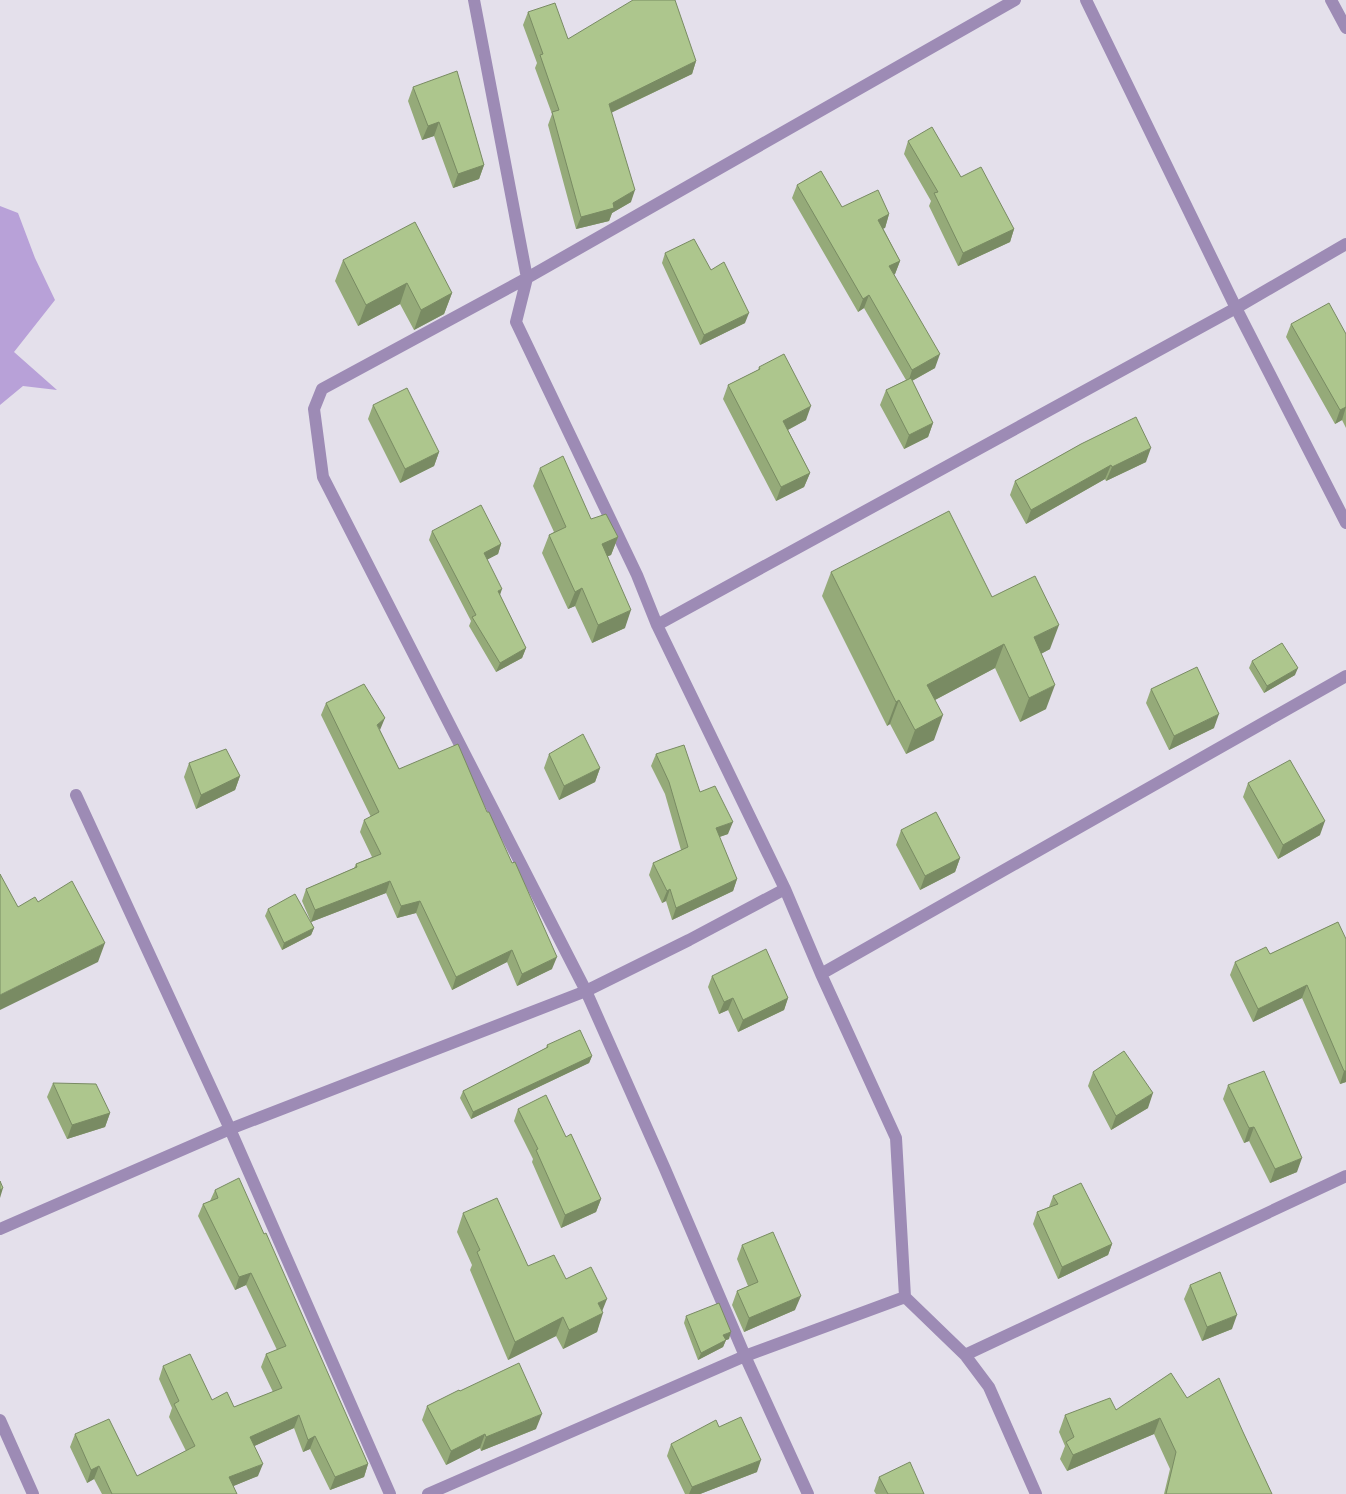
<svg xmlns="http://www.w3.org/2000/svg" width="1346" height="1494" viewBox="0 0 1346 1494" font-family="Lora,serif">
	<rect width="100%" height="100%" fill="#e4e0eb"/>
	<path fill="#b8a1d8" d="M0 206 18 213 35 258 55 300 14 352 57 390 23 386 0 405Z"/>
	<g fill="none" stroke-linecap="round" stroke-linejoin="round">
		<path stroke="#9d8bb5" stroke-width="12" d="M474 0 527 278 516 322 637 575 657 625 785 889 821 974 896 1138 905 1297 965 1355 989 1387 1036 1494
			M1086 0 1236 308 1346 523
			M1331 0 1346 28
			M657 625 1236 308 1346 244
			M76 795 230 1129 390 1494
			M821 974 1346 676
			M0 1229 230 1129 586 991 689 940 785 889
			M965 1355 1346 1176
			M0 1420 33 1494
			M428 1494 745 1356 905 1297
			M808 1494 745 1356 665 1169 586 991 323 477 314 409 322 389 527 278 1015 0"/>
	</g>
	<path fill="#95aa79" d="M528 12 568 39 696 61 692 74 611 113 631 202 612 213 609 221 576 229 548 125 552 114 535 68 537 63 523 25Z
		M413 87 484 165 479 179 453 188 434 136 422 140 408 101Z
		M908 141 961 177 1014 229 1010 242 958 266 929 206 931 201 904 154Z
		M797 185 842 207 889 214 885 228H883L900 261 895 274H894L935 368 912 381 933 423 928 437 904 449 880 405 886 390 906 380 864 308 858 312 792 198Z
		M665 253 711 270 745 323 700 345 662 263Z
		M343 260 452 293 444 314 414 330 400 304 358 326 335 281Z
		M1291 324 1346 334V428L1342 420 1335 424 1286 337Z
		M759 367 806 420 788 430 810 473 804 487 776 501 723 399 728 385 758 370Z
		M373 405 439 452 434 466 400 483 368 419Z
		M1081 444 1146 462 1106 481 1105 479 1026 524 1010 495 1015 481Z
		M540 468 591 519 618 537 611 555 608 556 625 628 592 643 575 606 568 609 542 553 549 535 554 532 533 486Z
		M432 531 501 544 498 554 487 559 500 595 526 648 522 658 496 672 469 626 471 621 429 540Z
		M831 572 992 597 1050 649 1041 654 1046 709 1020 722 995 668 935 700 934 740 906 754 890 724 887 726 822 596Z
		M1252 661 1295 675 1264 693 1249 668Z
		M1151 689 1214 728 1169 750 1146 703Z
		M326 703 380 730 399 769 552 969 517 986 507 962 452 990 416 913 397 918 386 893 311 922 314 928 311 935 282 950 265 916 268 909 311 922 302 901 306 889 354 868 356 864 372 857 360 832 364 820 371 817 321 715Z
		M549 754 600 768 595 782 559 800 544 768Z
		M656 754 700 792 728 834 719 837 737 879 733 891 672 920 666 901 662 903 649 875 653 863 681 850 665 794 651 766Z
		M189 763 240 776 235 790 196 809 184 777Z
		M1248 783 1320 835 1278 859 1243 797Z
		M901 830 960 858 955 872 920 890 896 845Z
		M1338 922 1346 1082 1340 1084 1302 998 1253 1022 1230 975 1235 962 1270 954Z
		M712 976 788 998 784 1010 738 1032 728 1010 719 1014 708 987Z
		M547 1045 592 1056 589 1063 471 1119 460 1098 463 1091 546 1048Z
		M1093 1072 1148 1108 1111 1130 1088 1086Z
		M53 1083 110 1113 105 1127 67 1139 47 1097Z
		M1228 1085 1297 1172 1270 1183 1249 1141 1244 1143 1223 1099Z
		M518 1109 566 1137 601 1199 596 1212 561 1228 532 1162 533 1159 514 1121Z
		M215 1190 264 1234 368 1464 364 1477 330 1490 310 1449 303 1452 294 1428 254 1446 258 1476 233 1486 237 1494H102L94 1479 87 1483 70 1447 75 1434 137 1476 186 1451 169 1417 172 1408 159 1379 163 1366 212 1400 234 1407 273 1392 261 1367 266 1354 277 1350 246 1285 235 1290 198 1216 203 1204 210 1201Z
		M1053 1196 1112 1244 1108 1255 1058 1279 1033 1224 1037 1212 1049 1207Z
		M463 1213 528 1266 566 1279 602 1311 597 1332 563 1349 556 1336 508 1360 470 1270 472 1265 457 1232Z
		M742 1245 795 1310 744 1332 732 1305 737 1291 748 1286 737 1259Z
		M1190 1285 1232 1329 1202 1341 1184 1299Z
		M686 1316 729 1339 726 1340 723 1347 698 1360 684 1323Z
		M460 1391 536 1429 481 1451 480 1448 446 1465 422 1420 427 1406Z
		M1187 1398 1243 1432 1272 1494H1164L1170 1469 1154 1434 1067 1471 1060 1459 1065 1446 1059 1432 1065 1415 1116 1410Z
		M719 1427 757 1472 700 1494H685L667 1456 671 1444Z
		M879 1477 924 1494H876L874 1491Z"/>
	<path fill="#798b63" d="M696 61 692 74 604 116 609 104Z
		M439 122 434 136 422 140 428 126Z
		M484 165 479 179 453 188 458 174Z
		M635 190 631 202 612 213 609 221 576 229 581 217 613 203Z
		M889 214 885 228 873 233 878 220Z
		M1014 229 1010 242 958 266 963 253Z
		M900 261 895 274 884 280 889 266Z
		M407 283 400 304 358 326 366 305Z
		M452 293 444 314 414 330 421 310Z
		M869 295 864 308 858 312 863 299Z
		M749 313 745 323 700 345 704 335Z
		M940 354 935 368 908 383 912 370Z
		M811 406 806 420 778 435 783 421Z
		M1346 407 1342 420 1335 424 1340 410Z
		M933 423 928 437 904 449 909 435Z
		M1151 448 1146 462 1106 481 1112 467Z
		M439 452 434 466 400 483 405 469Z
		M1111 465 1105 479 1026 524 1031 510Z
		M810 473 804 487 776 501 781 487Z
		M618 537 611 555 596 561 602 544Z
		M501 544 498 554 481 563 484 553Z
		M582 588 575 606 568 609 575 592Z
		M502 589 499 598 498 591Z
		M631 610 625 628 592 643 598 625Z
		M1059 625 1050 649 1025 662 1034 637Z
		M1004 644 995 668 918 709 927 685Z
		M526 648 522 658 496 672 500 663Z
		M1298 668 1295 675 1264 693 1267 686Z
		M1055 685 1046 709 1020 722 1029 698Z
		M899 700 890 724 887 726 896 702Z
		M1219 714 1214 728 1169 750 1174 736Z
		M943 715 934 740 906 754 915 730Z
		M385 718 380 730 377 725Z
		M600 768 595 782 559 800 564 786Z
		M240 776 235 790 196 809 201 795Z
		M1325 821 1320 835 1278 859 1283 845Z
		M733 822 728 834 711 840 716 828Z
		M960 858 955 872 920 890 925 876Z
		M737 879 733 891 672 920 676 908Z
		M390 881 386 893 311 922 315 910Z
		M670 889 666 901 662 903 667 891Z
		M420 901 416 913 397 918 401 906Z
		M314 928 311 935 282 950 284 943Z
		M105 943 98 962 0 1010V995Z
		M512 950 507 962 452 990 456 977Z
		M557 957 552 969 517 986 522 974Z
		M1307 985 1302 998 1253 1022 1258 1009Z
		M733 998 728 1010 719 1014 724 1002Z
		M788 998 784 1010 738 1032 743 1020Z
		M592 1056 589 1063 471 1119 473 1112Z
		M1344 1071H1346V1082L1340 1084Z
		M1153 1093 1148 1108 1111 1130 1116 1116Z
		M110 1113 105 1127 67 1139 72 1125Z
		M1254 1127 1249 1141 1244 1143 1249 1128Z
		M1302 1158 1297 1172 1270 1183 1275 1169Z
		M3 1188 0 1198V1190Z
		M601 1199 596 1212 561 1228 565 1215Z
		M1112 1244 1108 1255 1058 1279 1062 1267Z
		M251 1273 246 1285 235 1290 239 1277Z
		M801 1296 795 1310 744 1332 749 1318Z
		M607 1299 601 1314 603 1313 597 1332 563 1349 569 1330 598 1303Z
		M1237 1315 1232 1329 1202 1341 1207 1327Z
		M563 1317 556 1336 508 1360 515 1342Z
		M731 1332 729 1339 721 1342 723 1335Z
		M726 1340 723 1347 698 1360 701 1353Z
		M542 1414 536 1429 481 1451 486 1437Z
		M299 1415 294 1428 246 1450 250 1437Z
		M1160 1418 1154 1434 1067 1471 1073 1455Z
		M485 1434 480 1448 446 1465 451 1451Z
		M315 1436 310 1449 303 1452 308 1440Z
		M761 1460 757 1472 700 1494H689L692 1487Z
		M263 1464 258 1476 224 1490 229 1477Z
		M368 1464 364 1477 330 1490 335 1477Z
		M99 1466 94 1479 87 1483 91 1470Z"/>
	<path fill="#adc68d" stroke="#798b63" d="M633 0H675L696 61 609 104 635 190 613 203 614 208 581 217 552 112 559 110 540 55 543 54 528 12 555 3 568 39Z
		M457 71 484 165 458 174 439 122 428 126 413 87Z
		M932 127 961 177 981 167 1014 229 963 253 934 193 938 192 908 141Z
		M821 171 842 207 878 190 889 214 878 220 900 261 889 266 940 354 912 370 869 295 863 299 797 185Z
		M415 222 452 293 421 310 407 283 366 305 343 260Z
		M694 239 711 270 724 262 749 313 704 335 665 253Z
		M1329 303 1346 334V407L1340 410 1291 324Z
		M784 354 811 406 783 421 810 473 781 487 728 385 760 369 759 367Z
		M911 378 933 423 909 435 886 390Z
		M407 388 439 452 405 469 373 405Z
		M1136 417 1151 448 1112 467 1111 465 1031 510 1015 481 1081 444Z
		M563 456 591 519 606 514 618 537 602 544 631 610 598 625 582 588 575 592 549 535 566 527 540 468Z
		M481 505 501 544 484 553 502 589 498 591 526 648 500 663 472 617 476 615 432 531Z
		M949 511 992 597 1035 576 1059 625 1034 637 1055 685 1029 698 1004 644 927 685 943 715 915 730 899 700 896 702 831 572Z
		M1282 643 1298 668 1267 686 1252 661Z
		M1197 667 1219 714 1174 736 1151 689Z
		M364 684 385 718 377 725 399 769 458 744 487 812H489L512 863 515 862 557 957 522 974 512 950 456 977 420 901 401 906 390 881 315 910 306 889 357 867 356 864 381 854 364 820 379 812 326 703Z
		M583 734 600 768 564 786 549 754Z
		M684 745 700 792 715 786 733 822 716 828 737 879 676 908 670 889 667 891 653 863 688 847 669 782 656 754Z
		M226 749 240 776 201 795 189 763Z
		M1290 760 1325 821 1283 845 1248 783Z
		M936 812 960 858 925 876 901 830Z
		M0 874 18 907 35 897 38 902 72 881 105 943 0 995Z
		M295 894 314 928 284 943 268 909Z
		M1338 922 1346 939V1071H1344L1307 985 1258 1009 1235 962 1266 947 1270 954Z
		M766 949 788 998 743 1020 733 998 724 1002 712 976Z
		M580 1030 592 1056 473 1112 463 1091 548 1047 547 1045Z
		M1124 1051 1153 1093 1116 1116 1093 1072Z
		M1264 1071 1302 1158 1275 1169 1254 1127 1249 1128 1228 1085Z
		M53 1083 96 1084 110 1113 72 1125Z
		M546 1095 566 1137 571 1134 601 1199 565 1215 536 1150 538 1149 518 1109Z
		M239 1178 264 1234 266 1233 368 1464 335 1477 315 1436 308 1440 299 1415 250 1437 263 1464 229 1477 237 1494H112L99 1466 91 1470 75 1434 109 1419 137 1476 195 1446 174 1404 179 1401 163 1366 190 1354 212 1400 227 1392 234 1407 282 1388 266 1354 286 1346 251 1273 239 1277 203 1204 218 1198 215 1190Z
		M0 1181 3 1188 0 1190Z
		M1081 1183 1112 1244 1062 1267 1037 1212 1058 1204 1053 1196Z
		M497 1198 528 1266 554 1255 566 1279 591 1267 607 1299 598 1303 603 1313 569 1330 563 1317 515 1342 477 1252 480 1250 463 1213Z
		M773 1232 801 1296 749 1318 737 1291 758 1282 742 1245Z
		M1220 1272 1237 1315 1207 1327 1190 1285Z
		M719 1303 731 1332 723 1335 726 1340 701 1353 686 1316Z
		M519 1363 542 1414 486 1437 485 1434 451 1451 427 1406 459 1390 460 1391Z
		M1171 1373 1187 1398 1219 1378 1243 1432 1272 1494H1166L1176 1452 1160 1418 1073 1455 1066 1442 1074 1437 1065 1415 1110 1398 1116 1410Z
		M741 1417 761 1460 692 1487 671 1444 716 1420 719 1427Z
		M910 1462 924 1494H888L879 1477Z"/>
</svg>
